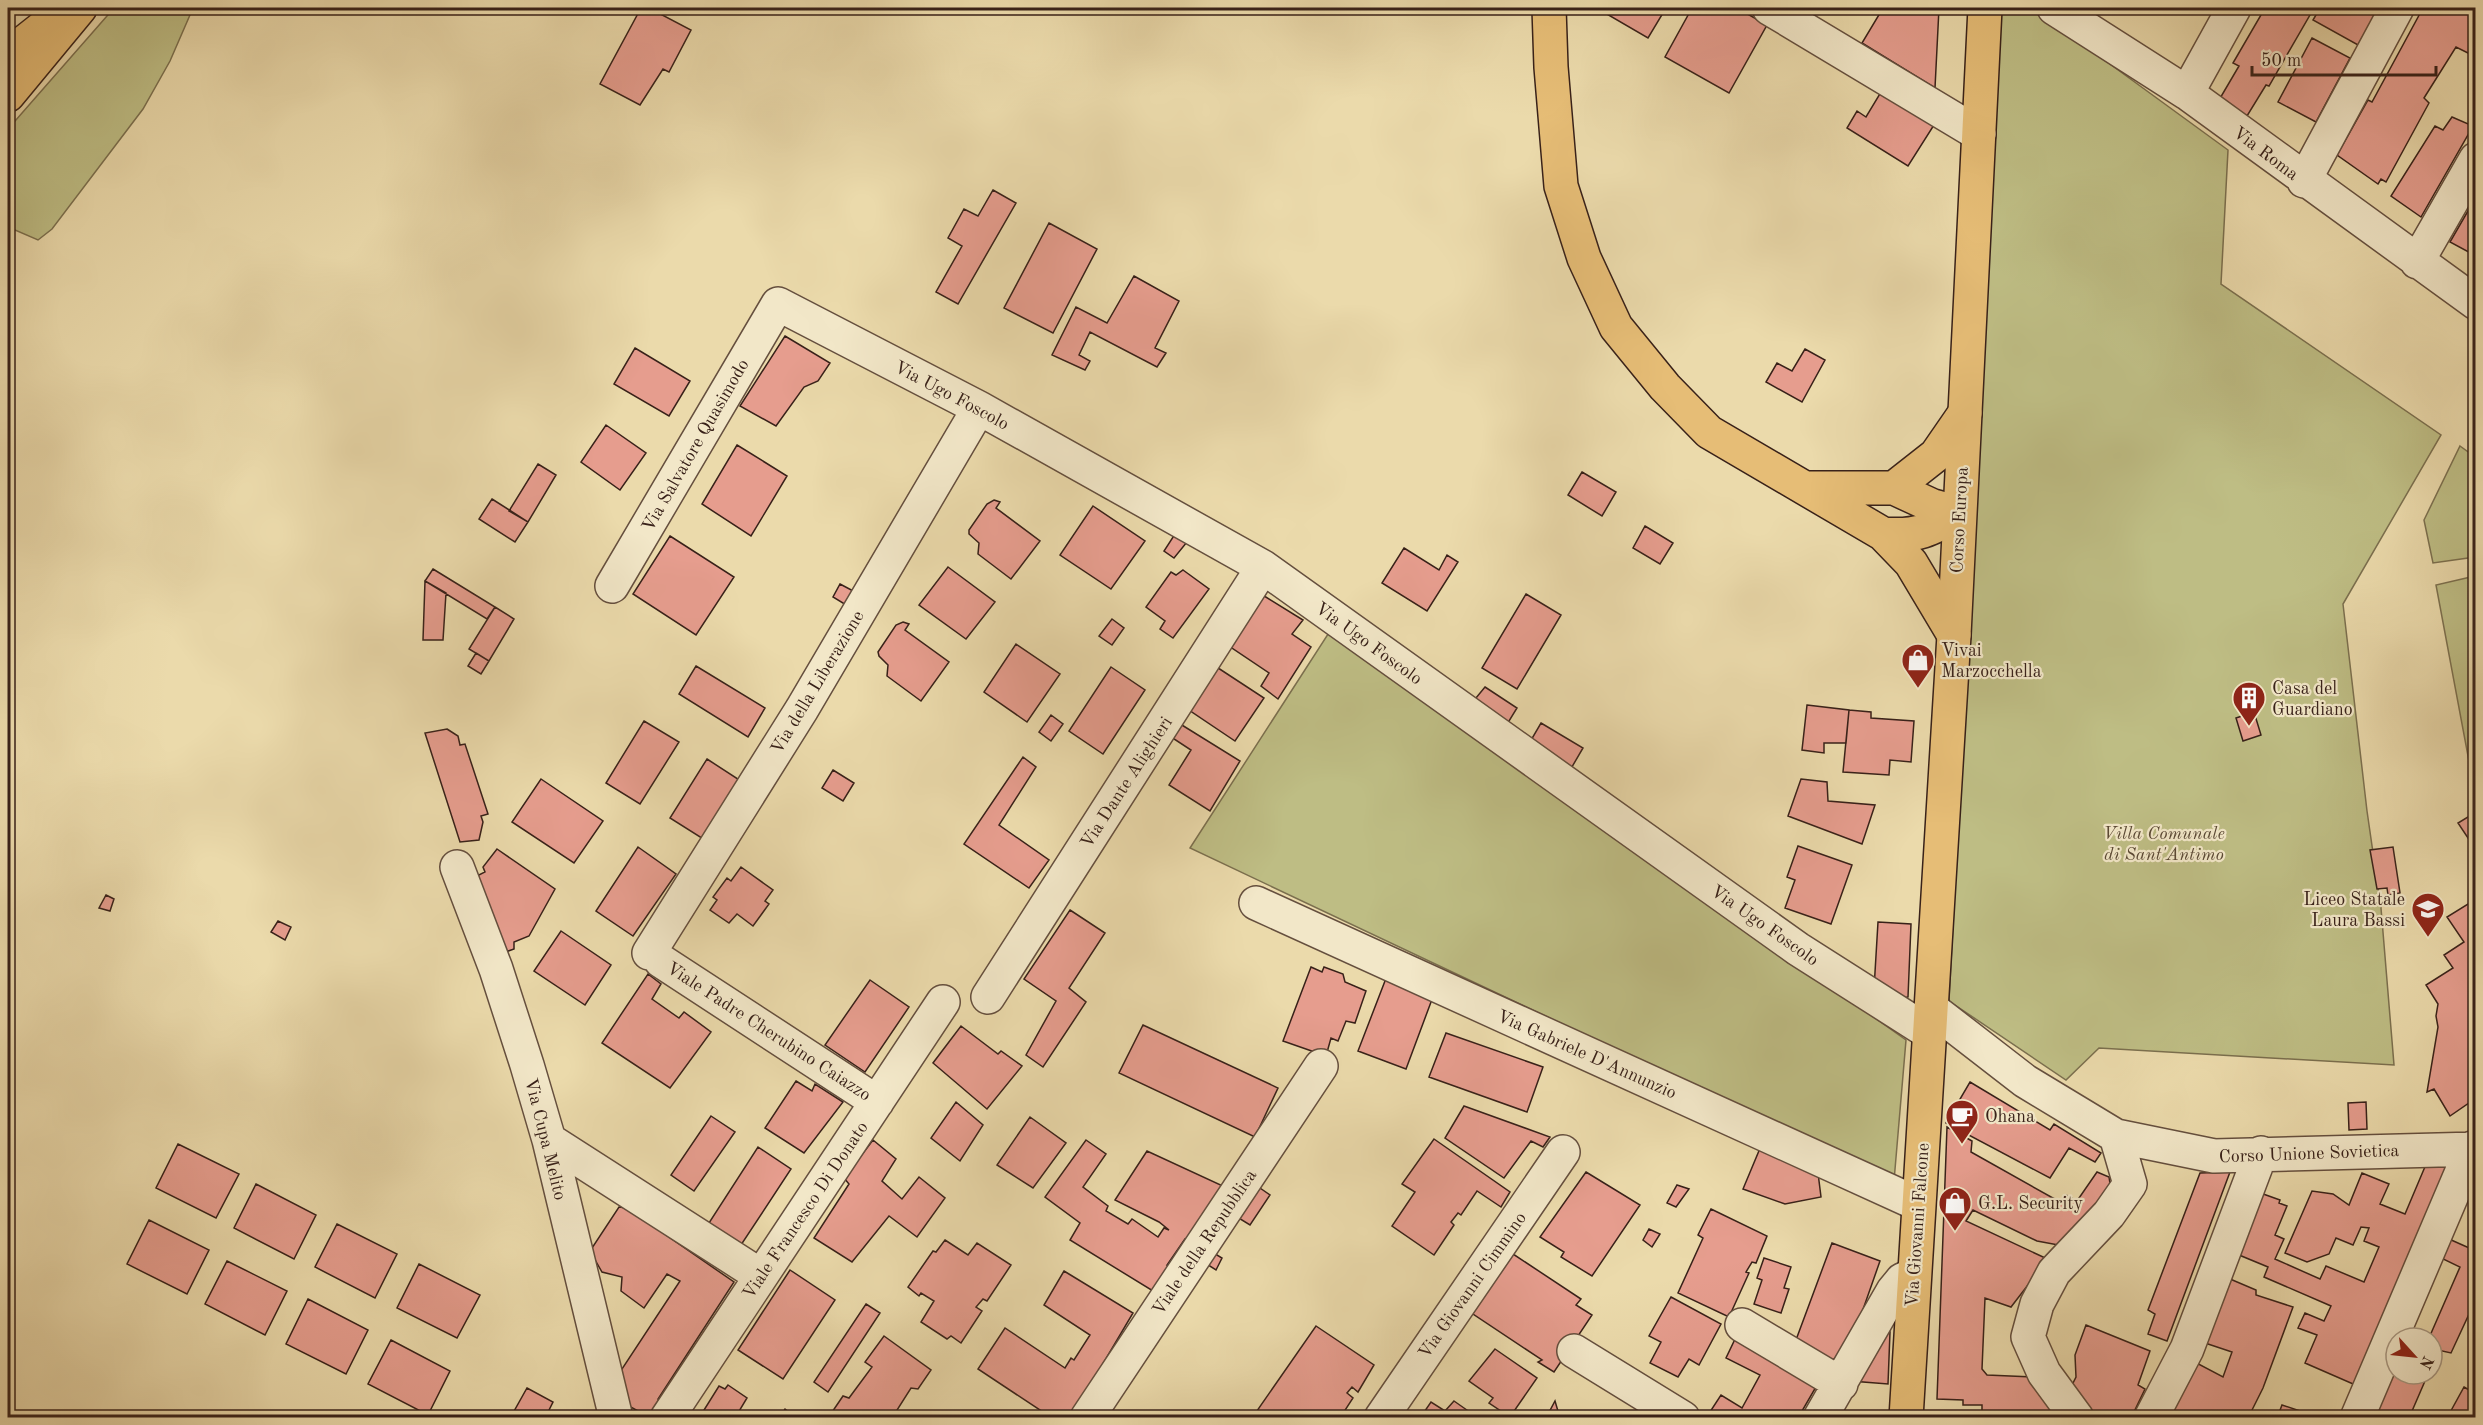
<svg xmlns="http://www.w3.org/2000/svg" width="2483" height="1425" viewBox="0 0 2483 1425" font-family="'Old Standard TT',serif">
	<rect width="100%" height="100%" fill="#ebdaab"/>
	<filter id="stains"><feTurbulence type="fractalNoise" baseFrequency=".00333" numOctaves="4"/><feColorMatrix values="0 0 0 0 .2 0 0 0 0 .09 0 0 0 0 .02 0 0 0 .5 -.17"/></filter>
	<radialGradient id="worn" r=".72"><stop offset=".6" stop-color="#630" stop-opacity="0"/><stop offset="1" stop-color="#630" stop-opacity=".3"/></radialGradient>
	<path fill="#bebd84" stroke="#7b6f4e" stroke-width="1.5" d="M114 8H193L170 61 143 109 52 229 38 240 8 227V129Z
		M2001 8H2033L2228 150 2221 284 2441 435 2343 604 2367 811 2381 908 2394 1065 2099 1048 2066 1080 1949 1001Z
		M2460 446 2475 457V557L2433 563 2424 520Z
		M2475 576 2476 787 2474 788 2436 585Z
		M1330 631 1906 1040 1894 1181 1190 848Z"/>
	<path fill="#e69d8e" stroke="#382119" stroke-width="1.5" d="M641 8H649L691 30 669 72 663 69 640 105 600 84Z
		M1608 8H1666L1648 38 1605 13Z
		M1692 8H1737L1767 25 1729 93 1665 57Z
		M1883 8H1939L1935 88 1862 43Z
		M2265 8H2314L2269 86 2266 85 2247 116 2219 100 2239 66 2233 63Z
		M2320 8H2373L2370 13 2375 15 2358 45 2313 20Z
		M2423 8H2463L2476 15V57L2456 47 2424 98 2429 103 2386 182 2381 179 2378 184 2337 155 2368 100 2372 102Z
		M2312 38 2350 58 2316 122 2278 102Z
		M1881 92 1934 125 1908 166 1847 128 1857 111 1866 117Z
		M2452 117 2473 126 2421 217 2391 196 2435 126 2443 130Z
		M993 190 1016 203 958 304 936 292 962 246 948 238 964 209 978 216Z
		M2476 197V256L2450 242Z
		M1049 223 1097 249 1053 333 1004 308Z
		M1134 276 1179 301 1155 348 1166 353 1157 367 1090 332 1079 355 1090 361 1085 370 1052 355 1076 307 1107 323Z
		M785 336 830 363 818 381 804 387 776 426 740 406Z
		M635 348 690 381 669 416 614 384Z
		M1805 349 1825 360 1802 402 1766 382 1777 363 1792 371Z
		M606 425 646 453 620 490 581 462Z
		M737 445 787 476 751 536 702 504Z
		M538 464 556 475 528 522 509 511Z
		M1582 472 1616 492 1602 516 1568 495Z
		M492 499 528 522 515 542 479 519Z
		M994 500 1000 502 996 508 1040 541 1011 579 978 554 979 543 969 534V530L987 504Z
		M1093 506 1145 541 1111 589 1060 555Z
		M1645 526 1673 543 1660 564 1633 548Z
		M1175 534 1187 542 1174 558 1164 551Z
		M670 536 734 577 696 635 633 594Z
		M1404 548 1439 570 1447 555 1458 562 1427 611 1382 583Z
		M948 567 995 602 966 639 919 605Z
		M433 569 495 607 487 619 425 581Z
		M1183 570 1209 589 1173 638 1160 629 1165 621 1146 607 1171 572 1176 575Z
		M425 581 446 593 443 640H423Z
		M840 584 859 594 851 608 833 597Z
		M1261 594 1303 620 1292 634 1311 647 1278 699 1261 686 1269 673 1226 644Z
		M1526 594 1561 615 1517 689 1482 668Z
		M495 607 514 619 489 661 469 649Z
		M1112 619 1124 628 1112 645 1099 636Z
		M903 622 909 624 905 630 949 662 921 701 887 676 888 665 879 656 878 652 896 625Z
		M1016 644 1060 674 1027 722 984 692Z
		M476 653 489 661 481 674 468 666Z
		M1212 664 1264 698 1235 741 1183 706Z
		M696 666 765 708 748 737 679 694Z
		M1111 667 1145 690 1103 754 1069 731Z
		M1485 687 1517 708 1506 726 1471 704Z
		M1807 705 1849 710 1846 743H1824V753L1802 750Z
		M1849 710 1871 712V718L1914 721 1911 762 1890 760 1889 775 1843 772Z
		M2254 712 2261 735 2243 741 2236 718Z
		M1051 715 1063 724 1051 741 1039 732Z
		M644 721 679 742 640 804 606 783Z
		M1177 722 1240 761 1210 811 1169 785 1191 750 1168 735Z
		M1541 723 1583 748 1569 772 1527 747Z
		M447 729 458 736 460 745 465 744 488 814 481 816 483 822 479 840 460 842 425 733Z
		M1023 757 1036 767 999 825 1049 860 1029 888 964 844Z
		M707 759 744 783 708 842 670 818Z
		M833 770 854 783 843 801 822 788Z
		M541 779 603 821 574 863 512 822Z
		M1801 779 1827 782 1828 801 1875 805 1862 844 1788 816Z
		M2476 812V850L2458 823Z
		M1798 846 1852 865 1831 924 1785 908 1795 880 1787 877Z
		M638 847 676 874 633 936 596 911Z
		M2393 847 2400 893 2388 895 2387 888 2377 889 2370 850Z
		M497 849 555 889 529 936 514 942V949L497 955 471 879 485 872 483 867Z
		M741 867 773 890 765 901 769 904 753 926 737 914 729 923 710 910 717 900 713 897 727 878 731 881Z
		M106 895 114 899 110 911 99 908Z
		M2476 899V1098L2450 1116 2434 1089 2427 1092 2438 1027 2436 1016 2438 1004 2426 985 2453 968 2444 955 2464 942 2447 917Z
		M1070 910 1105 933 1069 988 1086 1002 1043 1067 1026 1055 1056 1001 1024 979Z
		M278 921 291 927 285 940 271 932Z
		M1878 922 1911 924 1908 997 1897 1000 1874 989Z
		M561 931 611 965 585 1005 534 971Z
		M1311 967 1322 972 1324 967 1343 974 1345 982 1366 991 1355 1023 1346 1021 1338 1041 1331 1038 1326 1056 1283 1041Z
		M1390 968 1437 986 1406 1069 1358 1051Z
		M648 974 661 984 652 999 679 1018 684 1012 711 1032 670 1088 602 1043Z
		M870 980 909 1007 865 1072 825 1045Z
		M1143 1025 1278 1088 1255 1137 1119 1073Z
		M961 1026 998 1054 1001 1051 1022 1066 987 1109 933 1063Z
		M1446 1033 1543 1067 1527 1112 1429 1077Z
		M796 1081 812 1091 815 1084 843 1102 804 1153 765 1128Z
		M1970 1082 2050 1130 2054 1124 2101 1153 2095 1162 2069 1148 2050 1178 1946 1123Z
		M956 1102 983 1125 960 1161 931 1138Z
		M2366 1102 2367 1129 2349 1130 2348 1103Z
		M1464 1106 1550 1137 1543 1147 1531 1141 1504 1178 1445 1138Z
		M711 1116 735 1132 694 1191 671 1175Z
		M1030 1117 1066 1143 1033 1188 997 1165Z
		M1947 1127 1972 1141 1971 1152 2060 1202 2066 1195 2077 1201 2097 1172 2109 1177 2111 1190 2069 1247 2037 1241 1973 1210 1966 1221 2056 1263 2031 1281 2011 1307 1985 1298 1982 1369 1987 1375 2033 1377 2060 1418H1982V1405H1963V1400L1937 1399Z
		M1434 1139 1510 1192 1501 1207 1477 1191 1461 1215 1458 1213 1451 1222 1454 1225 1434 1255 1392 1226 1415 1192 1402 1184Z
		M873 1140 896 1159 882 1181 902 1199 919 1177 945 1198 917 1237 889 1216 852 1262 814 1238 849 1184 844 1178Z
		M1086 1140 1106 1154 1083 1187 1108 1206 1106 1211 1128 1224 1132 1219 1158 1237 1164 1228 1169 1230 1159 1222 1115 1200 1147 1151 1225 1187 1191 1237 1185 1239 1167 1265 1170 1266 1153 1291 1070 1240 1080 1223 1045 1197Z
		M178 1144 239 1174 216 1218 156 1188Z
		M1761 1146 1817 1165 1821 1197 1785 1204 1743 1189Z
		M758 1147 791 1169 739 1248 707 1226Z
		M2427 1162 2456 1163 2360 1387 2305 1363 2317 1335 2298 1328 2305 1313 2324 1321 2331 1306 2264 1277 2268 1267 2227 1250 2252 1190 2280 1200 2279 1203 2287 1206 2275 1235 2284 1239 2275 1259 2320 1279 2326 1266 2364 1282 2379 1247 2364 1241 2369 1228 2361 1227 2353 1245 2336 1238 2329 1254 2307 1262 2285 1253 2312 1191 2333 1194 2349 1205 2362 1173 2389 1184 2380 1204 2405 1214Z
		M1586 1172 1640 1205 1592 1276 1561 1257 1564 1252 1540 1237Z
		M2230 1172 2167 1341 2148 1334 2155 1314 2148 1310 2200 1173Z
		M2476 1172V1189L2471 1201 2465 1198Z
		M256 1184 316 1215 294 1259 234 1228Z
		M1677 1185 1689 1189 1676 1207 1667 1203Z
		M1257 1186 1270 1195 1250 1225 1237 1217Z
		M619 1207 627 1208 734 1282 658 1399 663 1403 651 1418 625 1404 616 1378 680 1281 667 1274 644 1308 621 1291 622 1277 602 1272 590 1251Z
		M1711 1209 1767 1236 1756 1263 1752 1262 1746 1272 1749 1273 1729 1317 1678 1293 1703 1238 1698 1235Z
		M149 1220 209 1250 187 1294 127 1264Z
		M337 1224 397 1254 375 1298 315 1267Z
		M1649 1229 1660 1234 1652 1247 1643 1240Z
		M2449 1239 2476 1251V1299L2451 1353 2438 1350 2432 1364V1338H2429L2460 1267 2441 1258Z
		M945 1240 968 1255 977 1243 1011 1265 987 1301 983 1299 976 1307 982 1311 961 1343 951 1336 947 1339 921 1322 934 1301 921 1293 919 1296 908 1287 933 1251 936 1252Z
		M1832 1243 1880 1261 1840 1375 1793 1348Z
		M1212 1252 1222 1258 1216 1270 1205 1263Z
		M1510 1252 1581 1299 1576 1305 1592 1315 1554 1372 1538 1362 1542 1360 1470 1312Z
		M1764 1258 1791 1267 1784 1288 1789 1289 1781 1313 1754 1304 1762 1280 1757 1278Z
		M227 1261 287 1291 265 1335 205 1304Z
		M419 1264 480 1295 457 1338 397 1308Z
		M790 1270 835 1300 783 1379 738 1350Z
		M1064 1271 1133 1313 1071 1418H1052L978 1369 1005 1328 1065 1368 1071 1358 1074 1360 1090 1335 1044 1305Z
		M2223 1276 2256 1290V1295L2293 1307 2263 1388 2248 1418H2164L2191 1360 2223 1377 2232 1352 2199 1341Z
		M1671 1297 1721 1324 1699 1365 1689 1359 1678 1377 1650 1363 1661 1342 1649 1336Z
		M308 1299 368 1330 346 1374 286 1344Z
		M866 1304 880 1313 828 1392 814 1382Z
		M2086 1325 2150 1351 2138 1385 2145 1389 2131 1418H2088L2068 1393 2076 1377 2075 1355Z
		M1316 1326 1374 1365 1358 1392 1352 1387 1347 1393 1353 1398 1340 1418H1252Z
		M2407 1329 2425 1338H2403Z
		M1883 1332H1890L1888 1384 1851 1381Z
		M1737 1335 1820 1380 1798 1418H1706L1721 1395 1742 1408 1760 1375 1726 1358Z
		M884 1336 931 1370 918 1389 911 1388 892 1418H828L843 1396 849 1398 872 1367 865 1362Z
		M391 1340 450 1371 428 1415 368 1384Z
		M1495 1349 1537 1378 1510 1417 1489 1403 1493 1398 1469 1381Z
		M2396 1354V1374H2428L2409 1418H2385L2372 1412Z
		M728 1385 747 1398 735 1418H699L719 1386 725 1389Z
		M2464 1387 2476 1394V1418H2447Z
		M527 1388 553 1402 545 1418H521L513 1413Z
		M1454 1401 1474 1415 1471 1418H1420L1431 1402 1445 1411Z
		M1555 1401 1560 1418H1546Z
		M2282 1405 2321 1418H2277Z
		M785 1409 796 1418H779Z"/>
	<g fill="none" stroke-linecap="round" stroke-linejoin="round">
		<g stroke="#654f3e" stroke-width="36">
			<path id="minor" d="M1769 8 1979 134
				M2054 8 2187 93 2476 303
				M2187 93 2234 8
				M2304 181 2397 8
				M2417 262 2476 159
				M612 586 778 304 979 408 1263 567 1798 949 1930 1033
				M457 867 496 969 527 1065 549 1140 616 1418
				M1256 903 1918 1204
				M649 953 802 709 979 408
				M661 961 877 1102
				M988 997 1263 567
				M1932 1009 2025 1081 2116 1136 2214 1156 2476 1149
				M549 1140 761 1276
				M1742 1325 1841 1384
				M1574 1351 1683 1418
				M667 1418 943 1002
				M1087 1418 1321 1066
				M1381 1418 1563 1152
				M1820 1418 1893 1291 1902 1280 1913 1275
				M2077 1418 2044 1373 2028 1337 2037 1304 2054 1272 2109 1214 2130 1184 2116 1136
				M2151 1418 2187 1349 2261 1153
				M2357 1418 2472 1148"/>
		</g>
		<g stroke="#382119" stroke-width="36">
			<path id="major" d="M1906 1418 1954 635 1985 8"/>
		</g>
		<g stroke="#382119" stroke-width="36">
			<path id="highway" d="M1549 8 1551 67 1561 186 1584 258 1616 327 1665 387 1709 432 1883 534 1911 563 1954 635
				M8 55 51 21
				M8 95 80 8
				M1808 488H1894L1936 455 1965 413
				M1894 488 1933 506 1959 513
				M1883 534C1917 537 1931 530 1959 513"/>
		</g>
		<use href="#minor" stroke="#f2e7c8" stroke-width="33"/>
		<use href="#major" stroke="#e6bd76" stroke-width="33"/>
		<use href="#highway" stroke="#e6bd76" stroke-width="33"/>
	</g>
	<defs>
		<g id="shop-pin" transform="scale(1.725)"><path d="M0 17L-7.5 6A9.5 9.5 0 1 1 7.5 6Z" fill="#8f2418" stroke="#f2e7c8"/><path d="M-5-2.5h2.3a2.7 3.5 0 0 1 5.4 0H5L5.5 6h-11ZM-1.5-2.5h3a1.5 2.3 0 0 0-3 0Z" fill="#fff"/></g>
		<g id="building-pin" transform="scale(1.725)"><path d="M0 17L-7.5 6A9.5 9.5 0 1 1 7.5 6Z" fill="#8f2418" stroke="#f2e7c8"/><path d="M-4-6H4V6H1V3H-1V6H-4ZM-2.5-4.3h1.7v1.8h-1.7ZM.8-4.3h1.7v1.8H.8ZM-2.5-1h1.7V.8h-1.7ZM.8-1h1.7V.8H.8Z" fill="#fff"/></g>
		<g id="school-pin" transform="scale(1.725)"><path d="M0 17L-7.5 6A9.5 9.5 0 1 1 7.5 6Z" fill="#8f2418" stroke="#f2e7c8"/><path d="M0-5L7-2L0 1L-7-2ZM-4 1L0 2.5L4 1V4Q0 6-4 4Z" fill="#fff"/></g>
		<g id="cafe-pin" transform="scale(1.725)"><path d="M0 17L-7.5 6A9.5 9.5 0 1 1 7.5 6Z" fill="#8f2418" stroke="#f2e7c8"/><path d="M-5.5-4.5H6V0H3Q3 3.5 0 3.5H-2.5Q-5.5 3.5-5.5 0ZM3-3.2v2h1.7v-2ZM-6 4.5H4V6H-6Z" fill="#fff"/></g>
	</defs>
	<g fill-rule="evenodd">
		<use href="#shop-pin" x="1918" y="660"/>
		<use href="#building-pin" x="2249" y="698"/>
		<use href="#school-pin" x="2428" y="909"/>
		<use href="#cafe-pin" x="1962" y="1116"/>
		<use href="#shop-pin" x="1955" y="1203"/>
	</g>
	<g text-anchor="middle" stroke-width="4.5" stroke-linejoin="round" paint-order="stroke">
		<g font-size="18" fill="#382119" stroke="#f2e7c8">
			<text transform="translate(2266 153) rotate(37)" y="6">Via Roma</text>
			<text transform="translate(952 395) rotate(28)" y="6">Via Ugo Foscolo</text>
			<text transform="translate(695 445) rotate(-60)" y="6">Via Salvatore Quasimodo</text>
			<text transform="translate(1959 520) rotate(-87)" y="6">Corso Europa</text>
			<text transform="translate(1369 643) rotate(36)" y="6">Via Ugo Foscolo</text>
			<text transform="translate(817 682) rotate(-59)" y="6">Via della Liberazione</text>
			<text transform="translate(1126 782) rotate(-57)" y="6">Via Dante Alighieri</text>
			<text transform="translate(1765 925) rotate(35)" y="6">Via Ugo Foscolo</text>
			<text transform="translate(769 1031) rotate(33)" y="6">Viale Padre Cherubino Caiazzo</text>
			<text transform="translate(1587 1054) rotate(24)" y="6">Via Gabriele D'Annunzio</text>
			<text transform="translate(546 1139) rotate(76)" y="6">Via Cupa Melito</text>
			<text transform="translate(2309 1153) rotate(-2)" y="6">Corso Unione Sovietica</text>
			<text transform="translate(805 1210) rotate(-56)" y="6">Viale Francesco Di Donato</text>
			<text transform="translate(1917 1225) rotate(-86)" y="6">Via Giovanni Falcone</text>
			<text transform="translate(1204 1242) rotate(-56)" y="6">Viale della Repubblica</text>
			<text transform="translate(1472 1285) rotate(-55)" y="6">Via Giovanni Cimmino</text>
		</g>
		<g font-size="18" fill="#382119" stroke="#f2e7c8" text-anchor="start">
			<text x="1941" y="656">Vivai<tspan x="1941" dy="21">Marzocchella</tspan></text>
			<text x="2272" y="694">Casa del<tspan x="2272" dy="21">Guardiano</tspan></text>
			<text x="2405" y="905" text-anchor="end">Liceo Statale<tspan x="2405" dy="21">Laura Bassi</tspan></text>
			<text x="1985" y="1122">Ohana</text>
			<text x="1978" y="1209">G.L. Security</text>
		</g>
		<g font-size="18" font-style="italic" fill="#5a4834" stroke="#f2e7c8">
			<text x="2164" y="839">Villa Comunale<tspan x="2164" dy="21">di Sant'Antimo</tspan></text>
		</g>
	</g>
	<rect width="2483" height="1425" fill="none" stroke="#ebdaab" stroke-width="30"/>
	<rect x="9" y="9" width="2465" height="1407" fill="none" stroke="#382119" stroke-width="3"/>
	<rect x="15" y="15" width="2453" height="1395" fill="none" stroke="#382119" stroke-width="1.5"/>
	<g transform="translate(2414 1356) rotate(117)"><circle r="28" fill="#f2e7c8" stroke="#a89882" stroke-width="1.5"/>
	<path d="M0-4.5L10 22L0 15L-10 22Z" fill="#8f2418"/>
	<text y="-9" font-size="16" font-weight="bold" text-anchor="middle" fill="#382119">N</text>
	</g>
	<path d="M2252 66v9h184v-9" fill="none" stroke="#382119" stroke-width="3"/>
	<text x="2261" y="66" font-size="18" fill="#382119" stroke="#f2e7c8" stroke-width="4.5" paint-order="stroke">50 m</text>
	<rect width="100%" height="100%" filter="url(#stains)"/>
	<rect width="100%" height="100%" fill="url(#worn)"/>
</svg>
